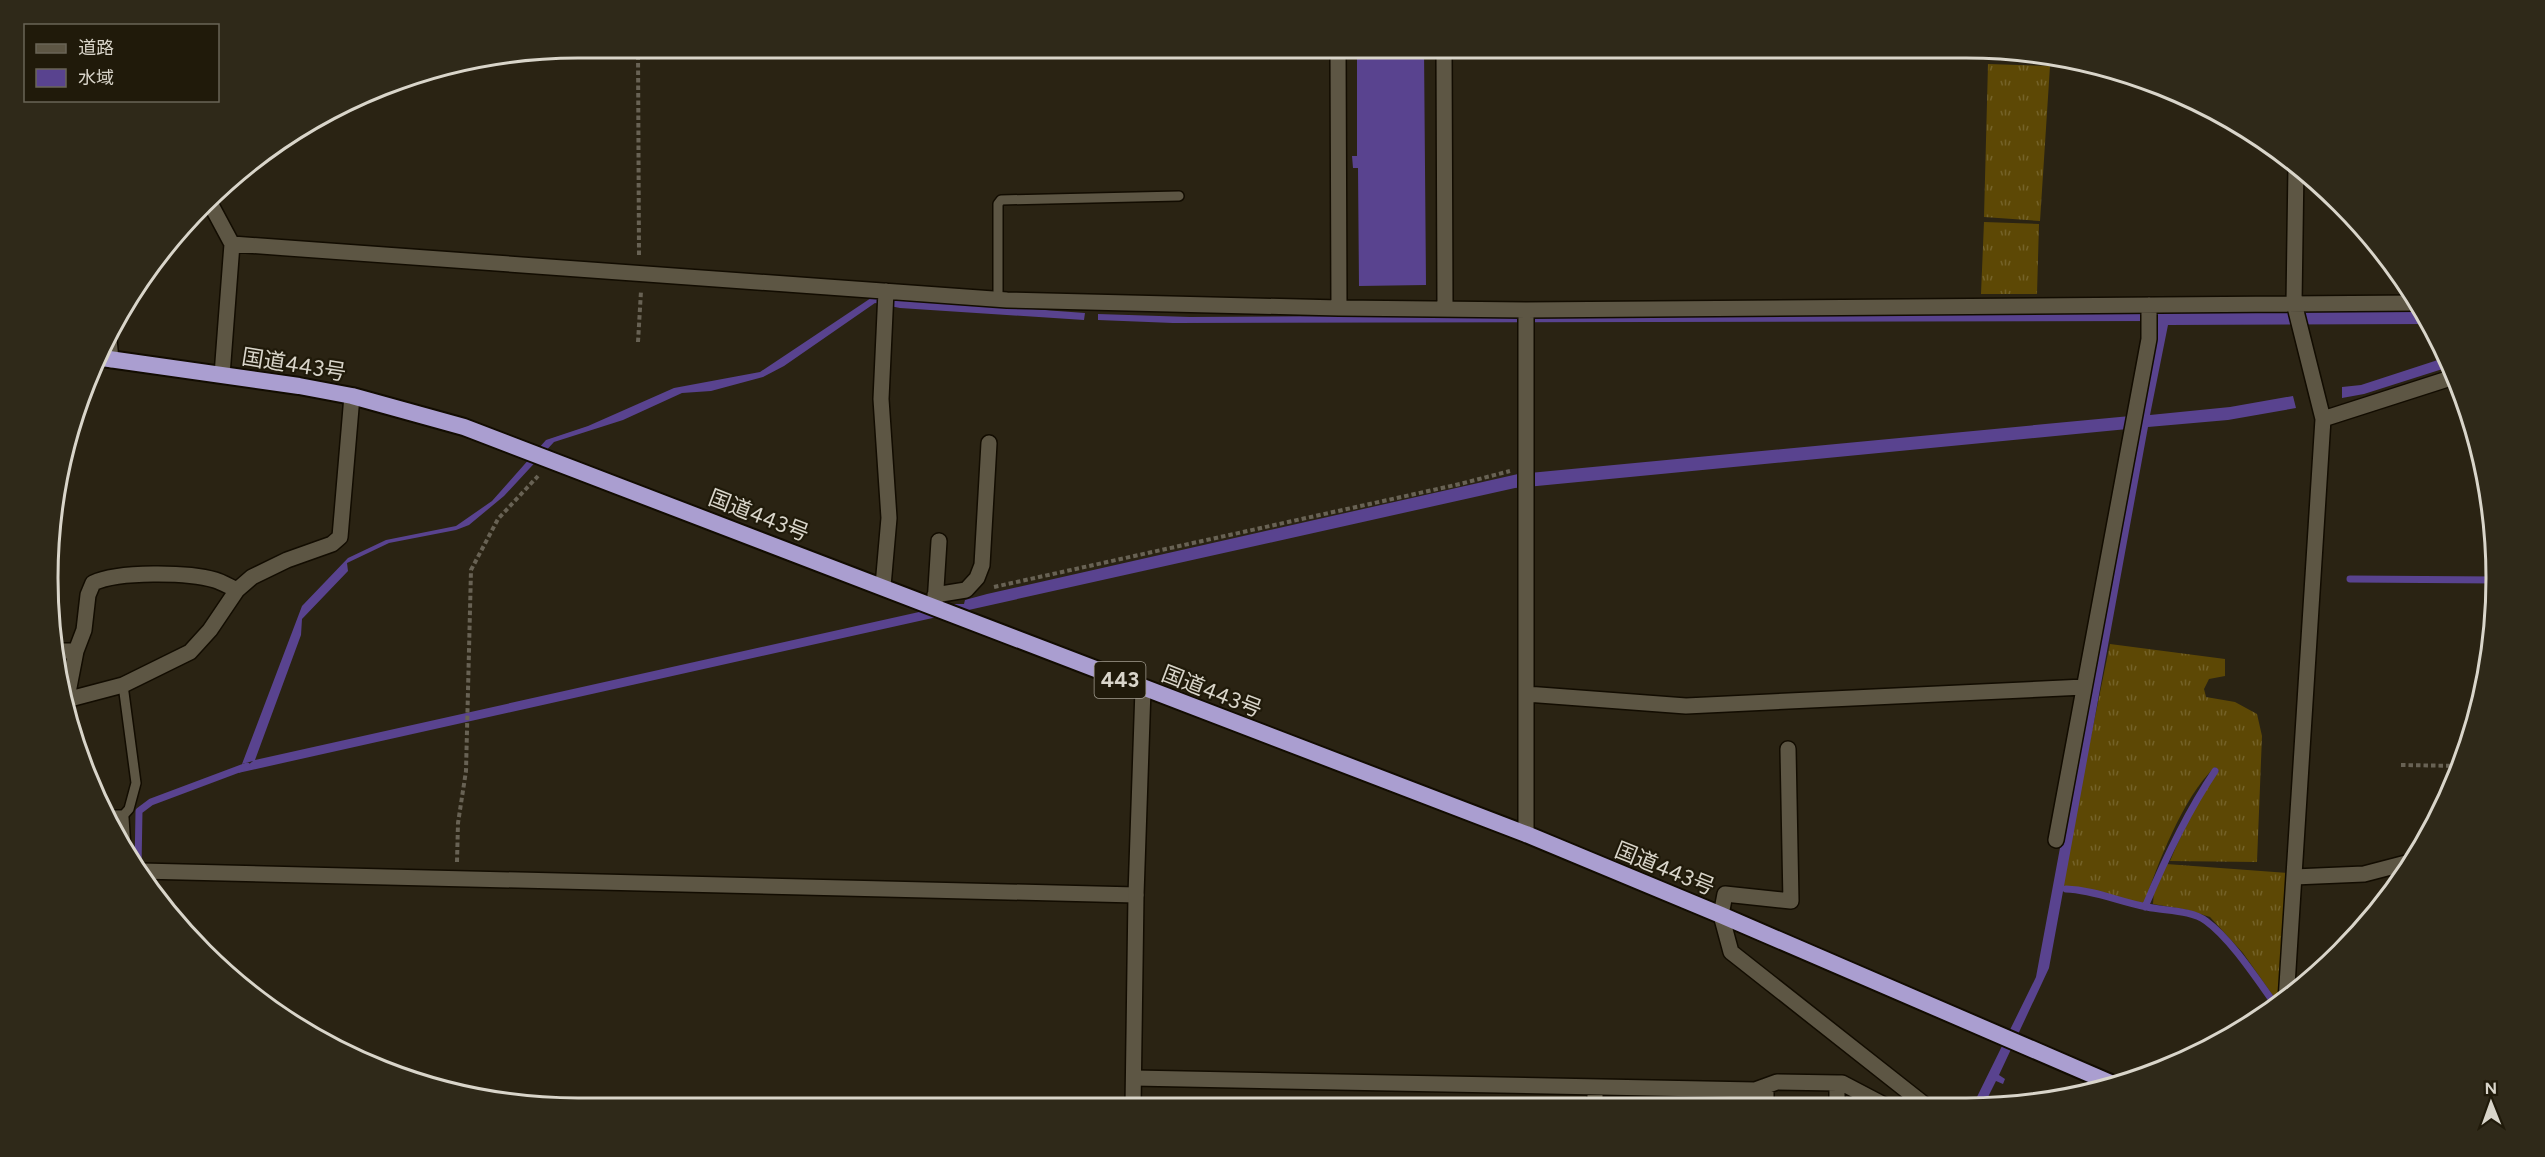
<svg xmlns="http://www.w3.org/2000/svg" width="2545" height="1157" viewBox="0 0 2545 1157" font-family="Figtree,'Noto Sans JP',sans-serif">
	<defs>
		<pattern id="grass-tufts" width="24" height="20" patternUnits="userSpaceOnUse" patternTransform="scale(1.5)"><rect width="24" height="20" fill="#5d4805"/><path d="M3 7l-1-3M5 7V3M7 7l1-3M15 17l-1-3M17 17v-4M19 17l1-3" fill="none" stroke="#746228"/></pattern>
	</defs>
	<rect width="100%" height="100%" fill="#2a2313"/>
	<path fill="url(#grass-tufts)" d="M1989 50 2051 56 2050 62 1989 59Z
		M1988 64 2050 66 2040 221 1984 217Z
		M1984 222 2039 224 2037 294H1981Z
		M2110 644 2225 659V676L2209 679 2204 689 2206 697 2235 702 2257 714 2262 736 2257 862 2170 861C2184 828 2198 800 2219 771L2215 767C2183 797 2158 863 2144 904L2078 888 2060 887Z
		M2166 864 2289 873 2281 998 2274 997 2243 953 2210 917 2188 910 2153 904 2154 890Z"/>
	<path fill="#59438f" d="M1357 48H1424L1426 285 1359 286 1358 168H1353L1352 156H1357Z
		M871 298C942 298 1014 309 1085 313L1084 320 900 308 875 303 784 366 763 377 711 391 682 393 623 420 554 442 504 496 469 525 456 530 389 543 347 563 348 571 302 619 301 635 255 760 955 604H964L965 600 987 594 1518 474 2141 415 2158 321 1173 323 1098 320V314L1190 317 2422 311 2429 324 2168 325 2150 415 2230 407 2293 396 2296 408 2228 420 2148 427 2049 968 1999 1075 2005 1079 2003 1084 1996 1081 1984 1105H1973L2036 977 2138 428 1515 488 238 773 253 761 242 764 302 606 348 558 386 540 456 526 492 501 546 440 588 426 674 388 760 372Z
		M2447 357 2452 366 2364 394 2342 398V387L2361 385Z"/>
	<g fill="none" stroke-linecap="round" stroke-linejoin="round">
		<path stroke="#59438f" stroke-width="7" d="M2350 579 2497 580
			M138 867 139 811 151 802 247 766
			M2066 889C2094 890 2120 902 2147 907 2165 911 2191 910 2206 921 2231 939 2258 981 2277 1007
			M2145 907C2165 859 2186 814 2215 771"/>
		<g stroke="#120c01" stroke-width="12">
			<path id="service" d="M998 299V204L1001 200 1179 196
				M121 818 129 809 136 783 123 685"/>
		</g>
		<g stroke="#120c01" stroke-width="18">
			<path id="minor" d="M1338 48 1339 308
				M1444 48 1445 307
				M210 203 232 244 222 375
				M232 244 1007 300 1339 308 1526 310 2418 303
				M109 339 111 360
				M2323 419 2457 376
				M883 586 889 518 881 399 886 291
				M935 595 966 590 977 578 982 565 989 443
				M935 604 939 541
				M55 651H76
				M1526 694 1686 706 2084 687
				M66 700 123 685 190 652 210 630 237 590 252 577 287 560 332 544 340 537 352 396
				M66 703 76 651 84 630 88 595 93 583C118 571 188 572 215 580 222 582 230 587 237 590
				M1788 749 1791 901 1725 894 1721 915 1731 952 1925 1105
				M109 818H121L123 849
				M1526 834V310
				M2056 840 2149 339V305
				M141 871 1136 895
				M2294 877 2364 874 2410 862
				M2286 1001 2323 419 2294 303 2296 166
				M1134 1078 1755 1090 1777 1082 1837 1083H1842L1884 1105
				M1837 1083V1105
				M1766 1105V1086
				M1595 1106V1087"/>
		</g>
		<g stroke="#120c01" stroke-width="18">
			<path id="tertiary" d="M1133 1107 1136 895 1143 689"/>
		</g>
		<g stroke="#120c01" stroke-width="20">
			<path id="trunk" d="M102 358 299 386 352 396 464 427 1526 834 1721 915 2113 1084"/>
		</g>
		<path stroke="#686254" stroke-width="4" stroke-dasharray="4.5 3" stroke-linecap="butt" d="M638 48 639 257
			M638 342 641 291
			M994 587 1460 484 1510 471
			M2401 765 2461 766
			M457 862 458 823 466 771 471 570 498 519 538 476"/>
		<use href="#service" stroke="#5d5644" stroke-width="9"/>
		<use href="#minor" stroke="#5d5644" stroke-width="15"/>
		<use href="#tertiary" stroke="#5d5644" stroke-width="15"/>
		<use href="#trunk" stroke="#aa9ed0" stroke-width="16"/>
	</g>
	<g text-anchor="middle" stroke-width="4.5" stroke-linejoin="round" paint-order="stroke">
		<rect fill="#201a0a" stroke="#a29d90" stroke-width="1.5" x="1094.5" y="662" width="51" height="36" rx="4.5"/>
		<g font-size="21" font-weight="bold" fill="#d9d5ca">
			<text x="1120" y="687">443</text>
		</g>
		<g font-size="22" fill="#d9d5ca" stroke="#201a0a">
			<text transform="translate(294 364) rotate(9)" y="8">国道443号</text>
			<text transform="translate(759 515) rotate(21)" y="8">国道443号</text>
			<text transform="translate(1212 691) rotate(21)" y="8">国道443号</text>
			<text transform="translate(1665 868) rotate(22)" y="8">国道443号</text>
		</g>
	</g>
	<path d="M0 0H2545V1157H0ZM578 58H1966A520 520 0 0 1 2486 578V578A520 520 0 0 1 1966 1098H578A520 520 0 0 1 58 578V578A520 520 0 0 1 578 58Z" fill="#2f2919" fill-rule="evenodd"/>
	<path fill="none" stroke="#d9d5ca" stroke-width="3" d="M578 58H1966A520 520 0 0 1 2486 578V578A520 520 0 0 1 1966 1098H578A520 520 0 0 1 58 578V578A520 520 0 0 1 578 58Z"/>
	<rect x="24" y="24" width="195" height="78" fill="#201a0a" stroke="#6a6557" stroke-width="1.5"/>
	<rect x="36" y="44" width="30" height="9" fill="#5d5644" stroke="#6a6557" stroke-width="1.5"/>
	<text x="78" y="54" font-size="18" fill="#d9d5ca">道路</text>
	<rect x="36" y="69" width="30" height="18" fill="#59438f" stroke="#6a6557" stroke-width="1.5"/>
	<text x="78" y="84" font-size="18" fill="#d9d5ca">水域</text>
	<g transform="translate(2491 1103) rotate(359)" stroke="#201a0a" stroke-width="4.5" paint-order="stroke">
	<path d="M0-4.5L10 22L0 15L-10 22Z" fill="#d9d5ca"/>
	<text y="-9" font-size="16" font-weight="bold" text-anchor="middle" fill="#d9d5ca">N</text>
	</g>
</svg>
